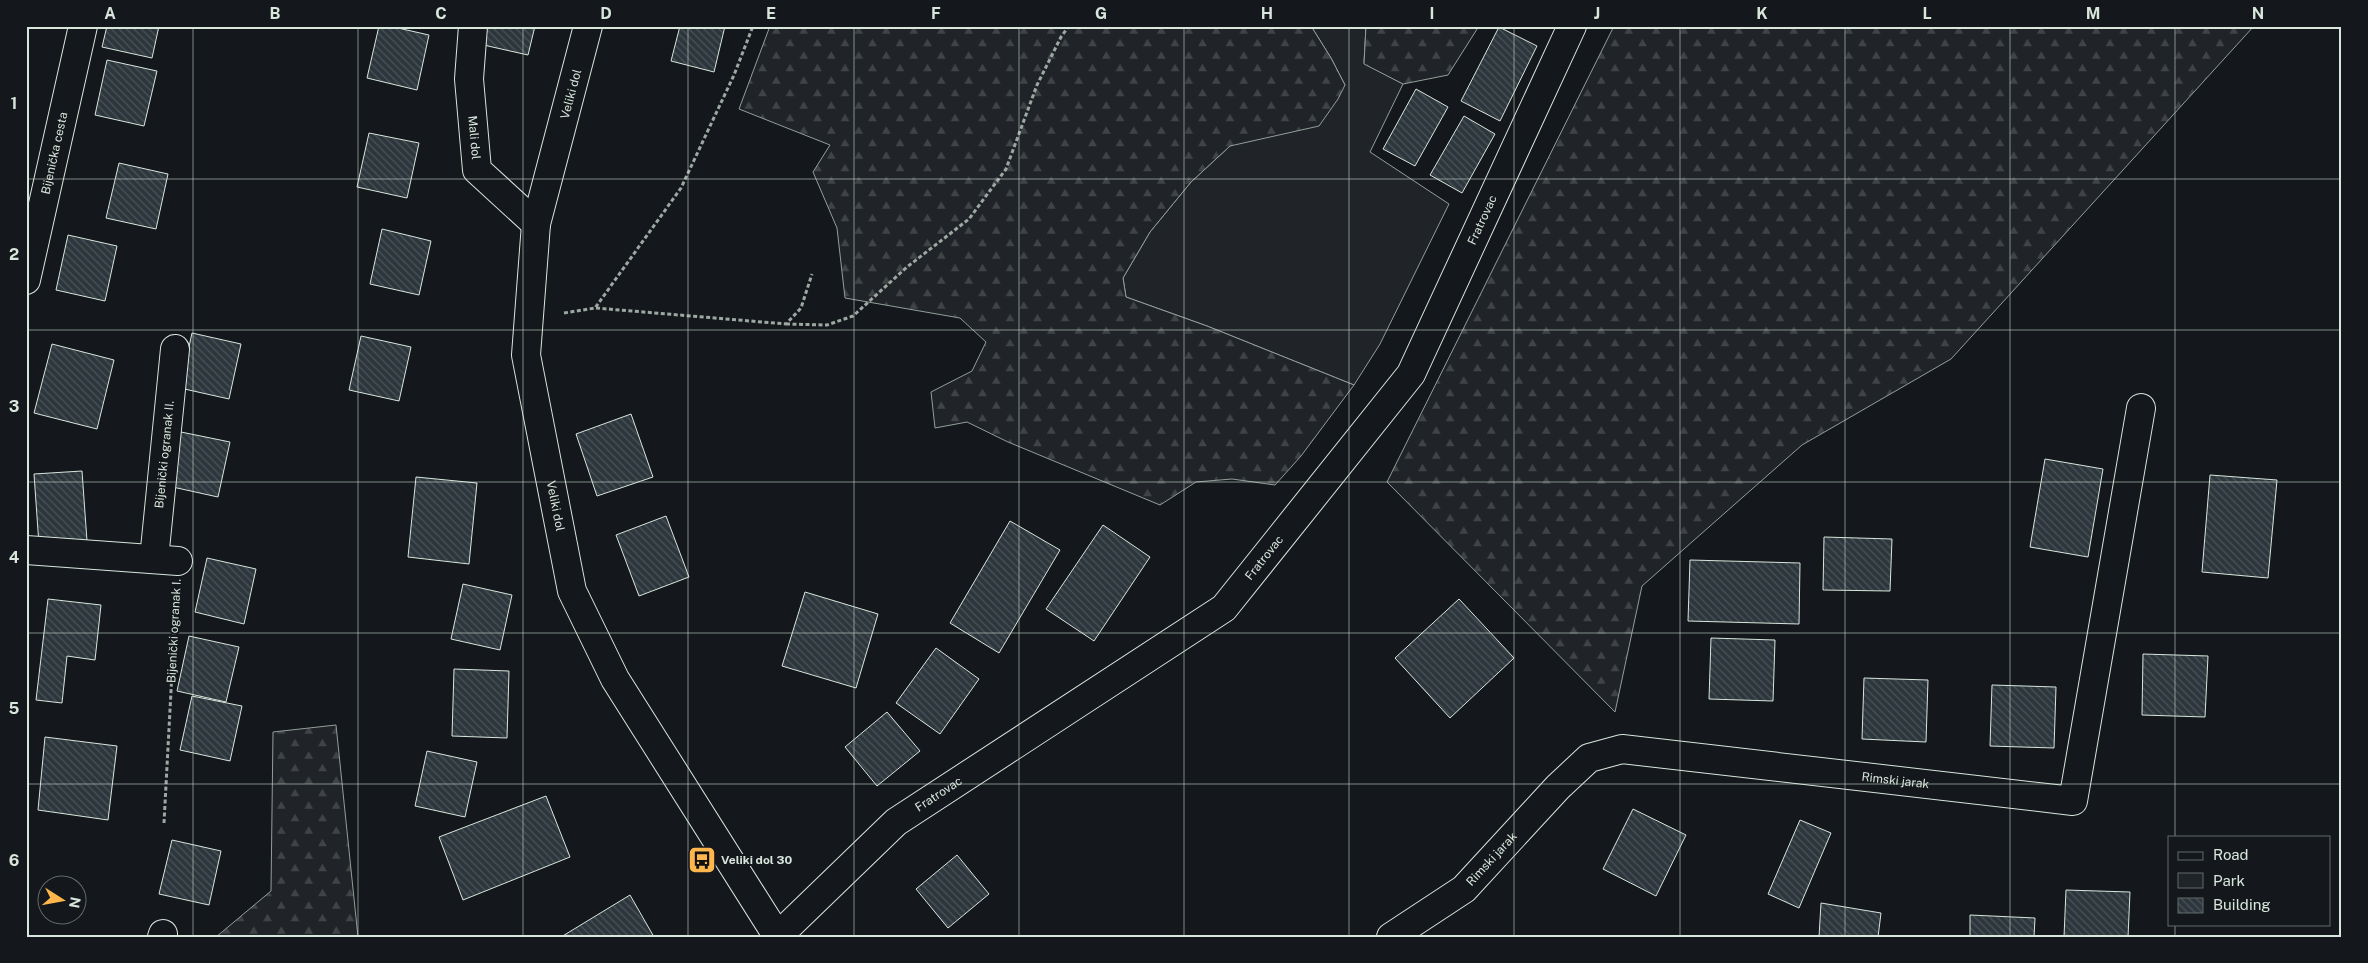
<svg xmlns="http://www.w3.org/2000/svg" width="2368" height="963" viewBox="0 0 2368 963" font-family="'Public Sans',sans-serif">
	<defs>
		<pattern id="forest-firs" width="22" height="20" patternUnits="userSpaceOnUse" patternTransform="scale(1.25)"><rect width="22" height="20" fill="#202428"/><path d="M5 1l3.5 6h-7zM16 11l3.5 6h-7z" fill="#404447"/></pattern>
		<pattern id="building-back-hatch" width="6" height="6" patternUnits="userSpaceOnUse" patternTransform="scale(1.25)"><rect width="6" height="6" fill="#2c363c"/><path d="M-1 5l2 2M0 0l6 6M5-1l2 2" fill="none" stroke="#4a5358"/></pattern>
	</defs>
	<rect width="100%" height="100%" fill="#14181c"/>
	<path fill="#202428" stroke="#939e99" d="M1311 26H1366L1364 63 1403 84 1370 152 1449 204 1380 344 1354 385 1207 326 1126 297 1123 278 1150 232 1191 182 1230 146 1345 85 1331 58Z"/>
	<path fill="url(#forest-firs)" stroke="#939e99" d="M770 26H1311L1331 58 1345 85 1338 99 1319 126 1230 146 1191 182 1150 232 1123 278 1126 297 1207 326 1354 385 1301 456 1275 485 1232 479 1196 482 1160 505 1008 442 967 422 935 428 931 392 972 371 986 342 960 318 845 298 837 228 813 172 830 145 739 109Z
		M1366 26H1479L1448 75 1403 84 1364 64Z
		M1614 26H2254L1951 359 1802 445 1642 586 1615 712 1387 482Z
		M336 725 358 937H216L271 891 273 732Z"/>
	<path fill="url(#building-back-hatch)" stroke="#d8e6dc" d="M107 26H159L152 58 102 47Z
		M379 26H389L429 35 417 90 367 78Z
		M483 26H535L528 55 479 44Z
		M680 26H725L714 72 671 61Z
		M1499 27 1537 46 1500 121 1461 101Z
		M107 60 157 71 144 126 95 115Z
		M1416 89 1448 107 1415 166 1383 149Z
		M1464 116 1495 134 1462 193 1430 175Z
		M369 133 419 143 407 198 357 187Z
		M119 163 168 174 156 229 106 218Z
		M382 229 431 241 419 295 370 284Z
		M68 235 117 246 105 301 56 290Z
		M192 333 241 344 229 399 180 388Z
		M361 336 411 347 399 401 349 390Z
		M52 344 114 360 97 429 34 413Z
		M631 414 653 477 597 496 576 434Z
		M181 432 230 442 218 497 168 486Z
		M2045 459 2103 469 2088 557 2030 547Z
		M82 471 87 541 39 545 34 474Z
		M2210 475 2277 480 2268 578 2202 572Z
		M416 477 477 483 469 564 408 557Z
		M666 516 689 577 639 596 616 535Z
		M1010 521 1060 550 999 653 950 623Z
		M1103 525 1150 557 1094 641 1046 609Z
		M1824 537 1892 539 1890 591 1823 590Z
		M207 558 256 569 244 624 195 612Z
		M1690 560 1800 563 1799 624 1688 621Z
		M463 584 512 595 500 650 451 639Z
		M805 592 878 614 856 688 782 666Z
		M48 599 101 605 95 660 67 656 62 703 36 700Z
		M1459 599 1514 658 1450 718 1395 658Z
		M189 636 239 647 226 702 177 691Z
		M1711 638 1775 640 1773 701 1709 699Z
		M936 648 979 679 940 734 896 703Z
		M2143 654 2208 656 2205 717 2142 715Z
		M454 669 509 671 507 738 452 736Z
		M1864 678 1928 680 1926 742 1862 739Z
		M1992 685 2056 687 2054 748 1990 746Z
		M192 696 242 706 230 761 180 750Z
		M887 712 920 751 877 786 845 747Z
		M45 737 117 746 108 820 38 810Z
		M427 751 477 762 465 817 415 806Z
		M546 796 570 857 463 900 439 837Z
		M1633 809 1686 835 1656 896 1603 869Z
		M1800 820 1831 833 1799 908 1768 894Z
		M172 840 221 851 209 905 159 894Z
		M957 855 989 894 948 928 916 889Z
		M2066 890 2130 892 2128 937H2064Z
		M630 895 654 937H561Z
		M1821 903 1881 913 1878 937H1819Z
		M1970 915 2035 918 2034 937H1970Z"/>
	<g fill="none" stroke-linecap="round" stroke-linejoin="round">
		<g stroke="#d8e6dc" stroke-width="30">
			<g id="minor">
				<path id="s1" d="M473 26 469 79 477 170 536 224"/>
				<path id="s2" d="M588 26 536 224 526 355 572 591 615 679 778 937"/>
				<path id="s3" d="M26 280 83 26"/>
				<path d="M26 550 178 561"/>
				<path id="s4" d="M154 559 175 349"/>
				<path id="s5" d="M778 936 896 822 1224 608 1411 374 1572 26"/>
				<path d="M162 937 163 934"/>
				<path id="s6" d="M1391 937 1464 889 1558 787 1589 758 1622 749 2073 801 2141 408"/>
			</g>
		</g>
		<path stroke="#9da8a2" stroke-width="3" stroke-dasharray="4 2.5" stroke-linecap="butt" d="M596 308 786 324 801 308 812 274
			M564 313 595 308 681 188 734 75 753 26
			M786 324 827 325 853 316 907 267 969 219 1006 169 1037 85 1061 37 1069 26
			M164 823 176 597"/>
		<use href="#minor" stroke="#14181c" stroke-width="28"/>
	</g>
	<path fill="none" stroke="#d8e6dc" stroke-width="1" stroke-opacity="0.55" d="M193 26V937M358 26V937M523 26V937M688 26V937M854 26V937M1019 26V937M1184 26V937M1349 26V937M1514 26V937M1680 26V937M1845 26V937M2010 26V937M2175 26V837M26 179H2342M26 330H2342M26 482H2342M26 633H2342M26 784H2342M2175 924V937"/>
	<defs>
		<g id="bus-square" transform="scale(1.4375)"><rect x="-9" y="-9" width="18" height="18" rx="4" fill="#ffb74d" stroke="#14181c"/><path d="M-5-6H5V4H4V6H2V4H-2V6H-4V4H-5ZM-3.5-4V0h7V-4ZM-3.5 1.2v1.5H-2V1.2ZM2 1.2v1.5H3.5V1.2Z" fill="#111"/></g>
	</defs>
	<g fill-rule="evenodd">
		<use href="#bus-square" x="702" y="860"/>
	</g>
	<g text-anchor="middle" stroke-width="4" stroke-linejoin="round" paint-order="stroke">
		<g font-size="12" fill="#d8e6dc" stroke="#14181c">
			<text transform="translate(571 94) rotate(-75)" y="4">Veliki dol</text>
			<text dy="4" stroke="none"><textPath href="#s1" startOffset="112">Mali dol</textPath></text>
			<text dy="4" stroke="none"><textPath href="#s3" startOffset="130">Bijenička cesta</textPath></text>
			<text dy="4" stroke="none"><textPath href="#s5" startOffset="1025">Fratrovac</textPath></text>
			<text dy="4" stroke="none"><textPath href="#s4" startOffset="105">Bijenički ogranak II.</textPath></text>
			<text dy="4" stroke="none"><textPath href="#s2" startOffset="490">Veliki dol</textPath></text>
			<text dy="4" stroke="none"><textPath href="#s5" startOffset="620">Fratrovac</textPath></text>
			<text transform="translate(174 631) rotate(-87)" y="4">Bijenički ogranak I.</text>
			<text dy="4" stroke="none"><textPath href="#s6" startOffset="578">Rimski jarak</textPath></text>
			<text dy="4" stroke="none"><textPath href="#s5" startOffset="215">Fratrovac</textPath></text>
			<text dy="4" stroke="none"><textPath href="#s6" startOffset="128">Rimski jarak</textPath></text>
		</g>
		<g font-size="12" font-weight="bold" fill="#d8e6dc" stroke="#14181c" text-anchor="start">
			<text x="721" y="864">Veliki dol 30</text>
		</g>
	</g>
	<rect width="2368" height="963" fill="none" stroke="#14181c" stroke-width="55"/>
	<rect x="2168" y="836" width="162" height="90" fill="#14181c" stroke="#626a69"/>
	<rect x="2178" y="852" width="25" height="8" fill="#14181c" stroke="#626a69"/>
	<text x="2213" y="860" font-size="15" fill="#d8e6dc">Road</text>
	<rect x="2178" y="873" width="25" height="15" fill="#202428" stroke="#626a69"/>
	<text x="2213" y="886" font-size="15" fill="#d8e6dc">Park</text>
	<rect x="2178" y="898" width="25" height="15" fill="url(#building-back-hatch)" stroke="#626a69"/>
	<text x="2213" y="910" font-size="15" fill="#d8e6dc">Building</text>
	<g transform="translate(62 900) rotate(101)"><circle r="24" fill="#14181c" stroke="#626a69"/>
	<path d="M0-4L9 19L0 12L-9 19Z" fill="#ffb74d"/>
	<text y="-8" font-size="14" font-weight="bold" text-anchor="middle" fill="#d8e6dc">N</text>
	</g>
	<rect x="28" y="28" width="2312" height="908" fill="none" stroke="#d8e6dc" stroke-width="2"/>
	<g font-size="16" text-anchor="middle" font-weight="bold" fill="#d8e6dc">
		<text x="110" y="19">A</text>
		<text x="275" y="19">B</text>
		<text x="441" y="19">C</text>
		<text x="606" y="19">D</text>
		<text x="771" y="19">E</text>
		<text x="936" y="19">F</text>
		<text x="1101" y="19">G</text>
		<text x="1267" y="19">H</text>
		<text x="1432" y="19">I</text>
		<text x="1597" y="19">J</text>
		<text x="1762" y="19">K</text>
		<text x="1927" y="19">L</text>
		<text x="2093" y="19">M</text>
		<text x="2258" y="19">N</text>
		<text x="14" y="109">1</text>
		<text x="14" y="260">2</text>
		<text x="14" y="412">3</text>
		<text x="14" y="563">4</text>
		<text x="14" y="714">5</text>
		<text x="14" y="866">6</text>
	</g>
</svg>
